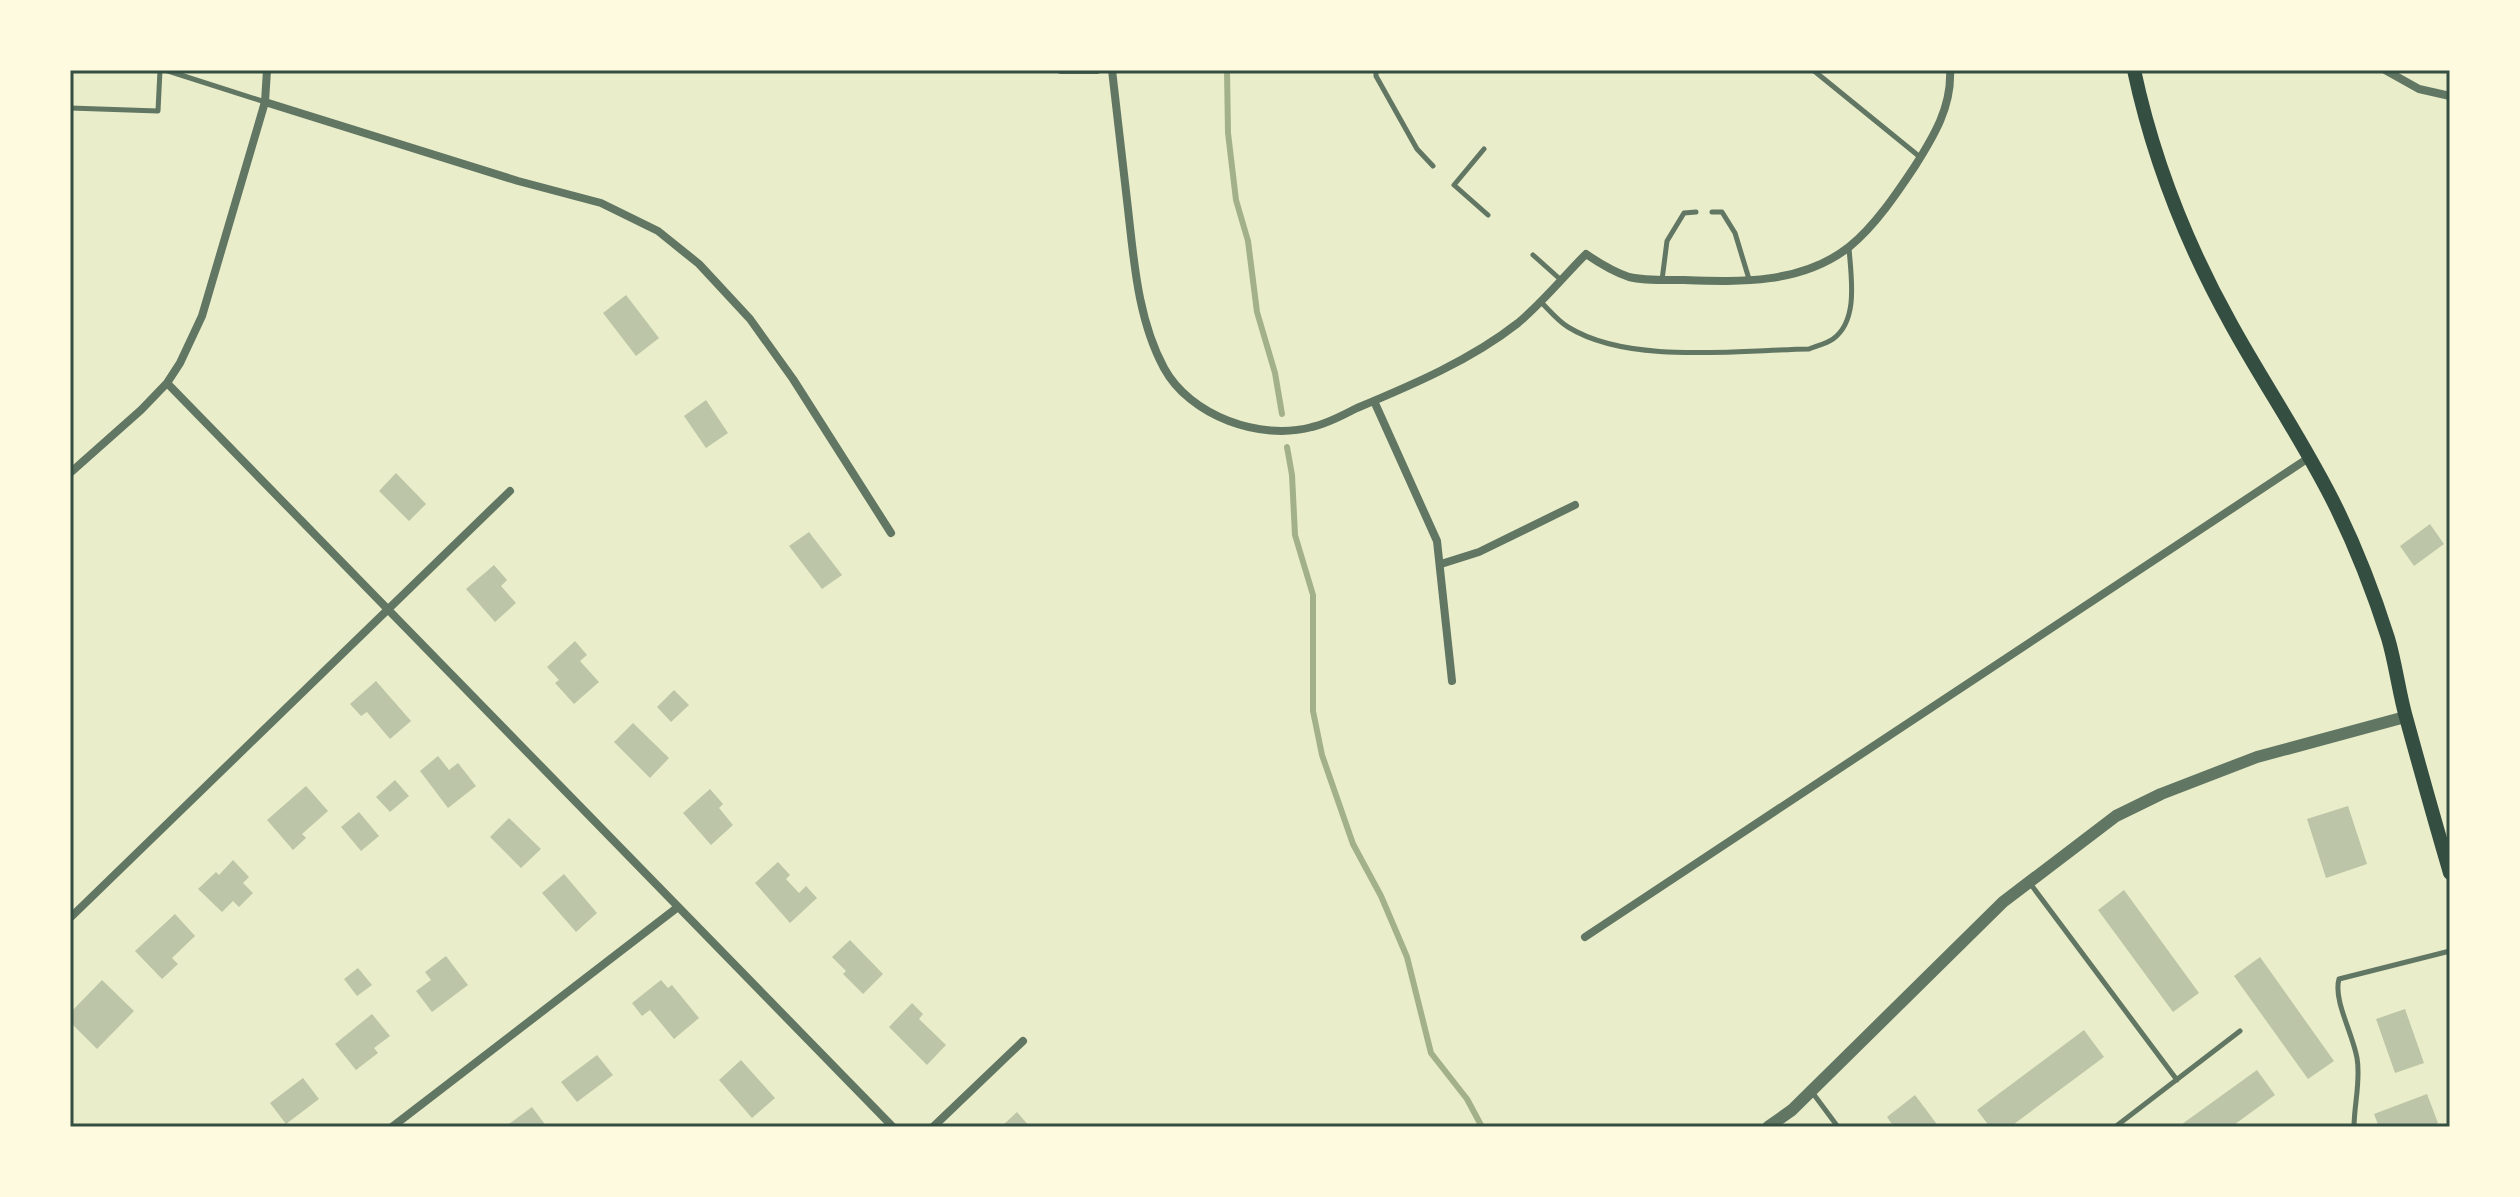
<svg xmlns="http://www.w3.org/2000/svg" width="2520" height="1197" viewBox="0 0 2520 1197" font-family="Poppins,sans-serif">
	<rect width="100%" height="100%" fill="#e9edc9"/>
	<g fill="none" stroke-linecap="round" stroke-linejoin="round">
		<path stroke="#a3b18a" stroke-width="6" d="M1227 70 1228 133 1236 200 1248 241 1257 312 1275 373 1282 414
			M1287 447 1292 475 1295 535 1313 595V711L1322 755 1353 844 1381 896 1407 957 1431 1053 1467 1099 1482 1127"/>
	</g>
	<path fill="#bcc5a7" d="M626 295 659 338 636 356 603 313Z
		M706 400 728 433 706 448 684 416Z
		M396 473 426 504 409 521 379 491Z
		M2430 524 2444 544 2414 566 2400 546Z
		M809 532 842 575 822 589 789 546Z
		M494 565 507 580 501 586 516 603 495 622 466 589Z
		M575 641 587 655 580 661 599 682 574 704 555 683 559 680 547 667Z
		M376 681 411 721 390 739 367 712 361 716 350 704Z
		M674 690 689 705 671 722 657 707Z
		M633 723 669 758 650 778 614 742Z
		M438 756 449 770 458 763 476 786 448 808 420 771Z
		M395 780 409 796 390 812 376 797Z
		M306 786 328 811 302 834 306 838 293 850 267 820Z
		M710 789 723 804 719 808 733 825 711 845 683 813Z
		M2348 806 2367 864 2326 878 2307 819Z
		M359 812 379 836 361 851 341 827Z
		M509 818 541 849 521 868 490 837Z
		M233 860 249 877 243 883 253 893 239 907 233 901 222 912 198 889 216 872 219 875Z
		M778 862 790 875 786 879 799 893 806 886 817 898 790 923 755 883Z
		M564 874 597 913 576 932 542 893Z
		M2124 890 2199 993 2173 1012 2098 910Z
		M175 914 195 936 172 958 178 964 162 979 135 951Z
		M850 940 883 974 863 994 843 974 846 971 832 957Z
		M446 956 468 985 432 1012 416 991 431 980 425 972Z
		M2260 957 2334 1061 2308 1079 2234 976Z
		M358 968 372 985 357 996 344 979Z
		M102 980 134 1011 97 1049 70 1022V1013Z
		M661 980 668 988 672 985 699 1018 674 1039 650 1010 642 1016 632 1003Z
		M912 1003 923 1014 919 1019 946 1045 927 1065 889 1027Z
		M2405 1009 2424 1063 2395 1073 2376 1019Z
		M372 1014 390 1036 374 1048 378 1053 356 1070 335 1044Z
		M2084 1030 2104 1057 2010 1127H1990L1977 1110Z
		M597 1055 613 1075 577 1102 561 1082Z
		M741 1060 775 1098 752 1118 719 1080Z
		M2257 1070 2275 1095 2231 1127H2178Z
		M303 1078 319 1099 286 1124 270 1103Z
		M2427 1094 2438 1123 2429 1127H2379L2374 1114Z
		M1915 1095 1939 1127H1894L1887 1117Z
		M532 1107 547 1127H505Z
		M1017 1112 1030 1127H1001Z"/>
	<g fill="none" stroke-linecap="round" stroke-linejoin="round">
		<path stroke="#617663" stroke-width="5" d="M165 70 265 102
			M1376 70V76L1417 149 1433 166
			M1813 70 1920 157
			M70 108 158 111 160 70
			M1484 149 1454 185 1488 215
			M1712 212H1722L1735 233 1749 279
			M1533 255 1561 280
			M1662 280 1667 241 1684 213 1696 212
			M1541 302C1549 310 1558 321 1568 327 1629 365 1738 350 1809 349 1816 346 1826 344 1833 339 1859 320 1851 277 1849 248
			M2029 882 2177 1080
			M1812 1092 1838 1127
			M2115 1127 2240 1031
			M2354 1127C2354 1105 2361 1080 2357 1058 2353 1034 2333 1000 2339 979L2450 951"/>
		<path stroke="#617663" stroke-width="8" d="M1061 70H1097
			M1112 70C1117 116 1123 163 1128 209 1134 262 1138 320 1164 368 1190 416 1260 441 1312 427 1327 424 1343 415 1357 408 1412 385 1471 360 1518 323 1542 303 1564 276 1586 254 1599 263 1614 272 1629 277 1646 281 1667 280 1684 280 1741 282 1802 284 1849 247 1875 226 1897 193 1915 166 1934 136 1952 106 1950 70
			M2385 70 2419 89 2450 96
			M265 102 518 181 601 203 658 231 699 264 750 319 793 379 891 533
			M167 383 893 1127
			M1374 401 1437 541 1452 681
			M70 473 141 410 167 383 180 363 202 316 265 102 267 70
			M1441 564 1479 552 1575 505
			M70 918 510 491
			M1585 937 2310 457
			M392 1127 678 907
			M933 1127 1023 1041"/>
		<path stroke="#617663" stroke-width="12" d="M1768 1127 1792 1110 2003 902 2116 816 2161 794 2257 757 2405 717"/>
		<path stroke="#344e41" stroke-width="14" d="M2134 70C2153 159 2187 245 2231 324 2265 386 2306 445 2337 509 2357 550 2374 594 2388 638 2396 665 2399 694 2407 721 2421 772 2435 822 2450 873"/>
	</g>
	<rect width="2520" height="1197" fill="none" stroke="#fefae0" stroke-width="144"/>
	<rect x="72" y="72" width="2376" height="1053" fill="none" stroke="#344e41" stroke-width="3"/>
</svg>
